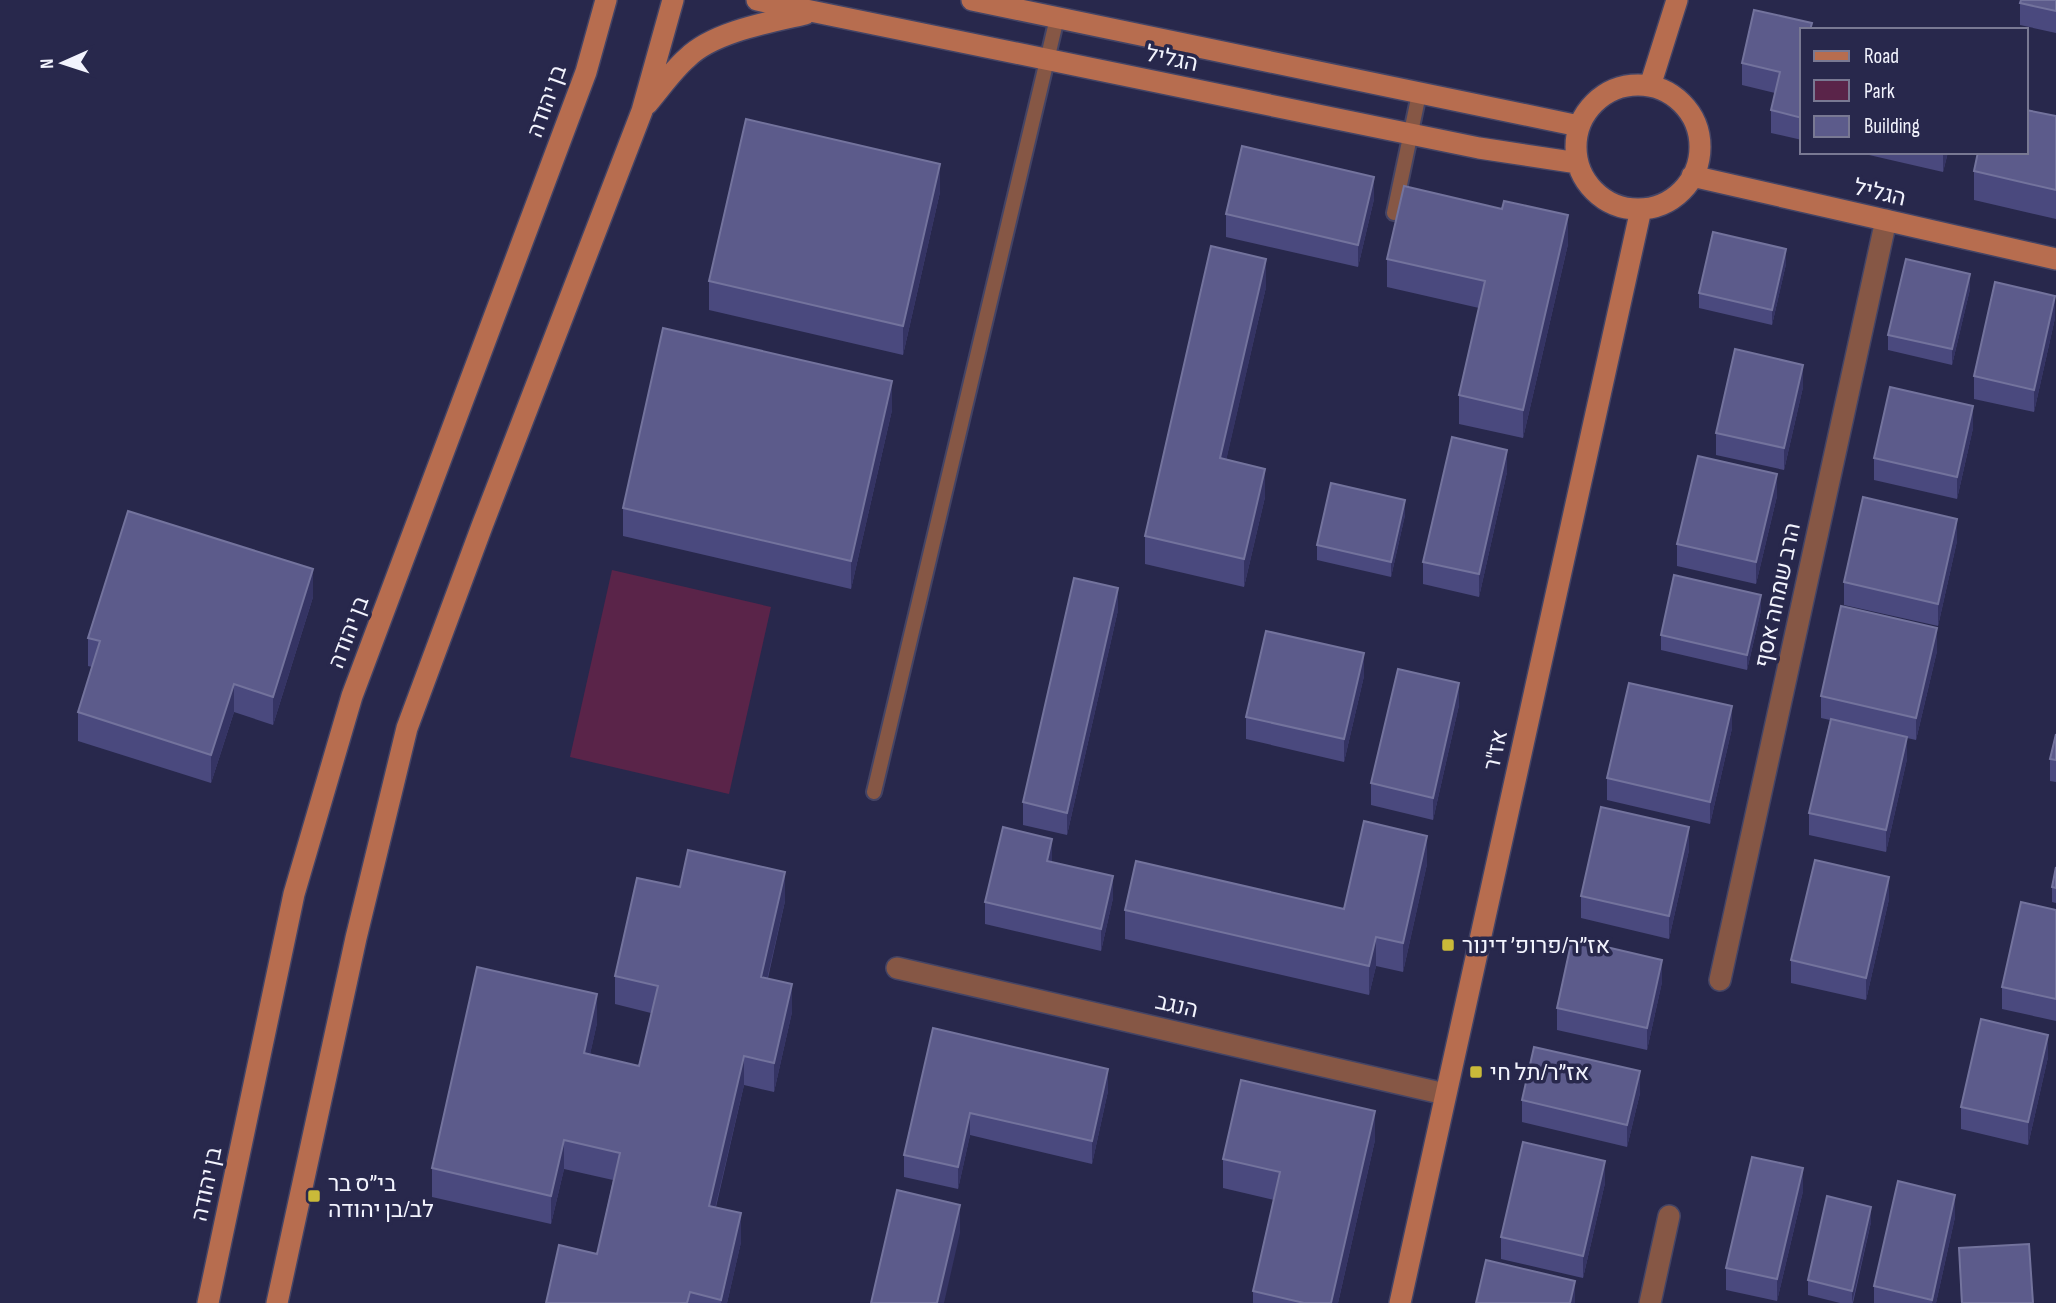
<svg xmlns="http://www.w3.org/2000/svg" width="2056" height="1303" viewBox="0 0 2056 1303" font-family="'Sofia Sans Condensed',Heebo,sans-serif">
	<rect width="100%" height="100%" fill="#28284c"/>
	<path fill="#5a2449" d="M612 570 771 607 729 794 570 757Z"/>
	<g fill="none" stroke-linecap="round" stroke-linejoin="round">
		<g stroke="#444465" stroke-width="18">
			<path id="lane" d="M1394 213 1419 94
				M874 792 1057 18"/>
		</g>
		<g stroke="#444465" stroke-width="24">
			<path id="street" d="M897 968 1445 1094
				M1720 980 1886 220
				M1650 1303 1669 1216"/>
		</g>
		<g stroke="#444465" stroke-width="24">
			<path id="secondary" d="M757 0 1479 148 1578 163
				M972 0 1579 126
				M1576 147a62 62 0 1 1 124 0a62 62 0 1 1-124 0Z
				M1650 86 1677 0
				M647 104C660 89 672 71 687 58 713 32 770 22 805 14
				M1692 176 2056 259
				M208 1303 294 894 352 696 586 72 606 0
				M277 1303 356 938 407 728 482 526 642 111 673 0
				M1400 1303 1641 209"/>
		</g>
		<use href="#lane" stroke="#865745" stroke-width="14"/>
		<use href="#street" stroke="#865745" stroke-width="21"/>
		<use href="#secondary" stroke="#b76d4f" stroke-width="21"/>
	</g>
	<path fill="#4a497e" d="M2056 0V33L2020 25V3Z
		M1754 10 1812 23V30H1802V140L1771 133V110L1775 93 1742 85V63Z
		M2056 116V219L1974 200V171Z
		M1856 152H1948L1943 172Z
		M940 192 903 355 709 310V281Z
		M1374 199 1358 267 1226 237V214Z
		M1568 244 1523 438 1459 424V395L1479 308 1387 287V259Z
		M1786 264 1772 325 1699 308V293Z
		M1266 287 1226 460 1265 497 1244 587 1145 564V536Z
		M1970 289 1952 365 1888 350V335Z
		M2055 318 2034 412 1974 399V376Z
		M1803 387 1784 470 1716 455V433Z
		M892 410 851 589 623 536V508Z
		M1973 428 1957 499 1874 480V458Z
		M1507 472 1479 597 1423 584V562Z
		M1777 496 1756 584 1677 566V544Z
		M1405 515 1391 577 1317 560V545Z
		M1957 541 1938 626 1844 605V582Z
		M313 597 273 725 234 712 211 783 78 741V712L92 667 88 666V638Z
		M1118 610 1067 835 1023 825V802Z
		M1761 610 1747 670 1661 650V635Z
		M1937 651 1916 740 1907 738V759L1886 852 1809 835V813L1830 720 1821 718V696Z
		M1364 676 1344 762 1246 739V717Z
		M1459 705 1433 820 1371 805V783Z
		M1732 728 1710 824 1607 800V778Z
		M2056 734V782L2050 781V759Z
		M1689 850 1669 939 1581 918V896Z
		M1052 862 1113 898 1101 951 985 924V902Z
		M1427 864 1403 972 1376 966 1369 995 1125 939V910L1344 909Z
		M2056 867V903L2052 902V887Z
		M680 887 785 901 768 978 792 1012 774 1092 744 1085 716 1207 741 1242 727 1303H546L597 1254 613 1180 564 1169 551 1224 432 1197V1168L597 1023 590 1054 639 1066 651 1013 615 1004V976Z
		M1889 899 1866 1000 1791 983V960Z
		M2056 910V1021L2002 1009V987Z
		M1662 982 1647 1050 1557 1030V1008Z
		M933 1028 1108 1091 1092 1164 970 1135 958 1189 904 1177V1155Z
		M2048 1057 2028 1145 1961 1129V1107Z
		M1640 1093 1627 1147 1522 1122V1100Z
		M1375 1140 1338 1303H1253V1291L1274 1200 1223 1188V1159Z
		M1605 1183 1583 1278 1501 1259V1237Z
		M1803 1191 1777 1301 1726 1290V1268Z
		M1955 1217 1936 1303H1874V1286Z
		M1871 1222 1853 1303H1840L1808 1295V1280Z
		M1959 1248 2033 1303H1961Z"/>
	<path fill="#353464" d="M1943 152H1948L1943 172Z
		M940 164V192L903 355V326Z
		M1374 177V199L1358 267V245Z
		M1568 215V244L1523 438V410Z
		M1786 249V264L1772 325V310Z
		M1266 259V287L1220 487V458Z
		M1970 274V289L1952 365V349Z
		M2055 296V318L2034 412V390Z
		M1803 365V387L1784 470V448Z
		M892 381V410L851 589V561Z
		M1973 406V428L1957 499V477Z
		M1507 450V472L1479 597V574Z
		M1265 469V497L1244 587V559Z
		M1777 474V496L1756 584V562Z
		M1405 500V515L1391 577V562Z
		M1957 519V541L1938 626V604Z
		M313 569V597L273 725V697Z
		M1118 588V610L1067 835V813Z
		M1761 595V610L1747 670V655Z
		M1937 628V651L1916 740V718Z
		M1364 653V676L1344 762V739Z
		M1459 683V705L1433 820V798Z
		M234 684V712L211 783V755Z
		M1732 706V728L1710 824V802Z
		M1907 737V759L1886 852V830Z
		M1689 827V850L1669 939V916Z
		M1427 836V864L1403 972V943Z
		M1052 839V861L1047 883V861Z
		M785 872V901L761 1005V977Z
		M1113 876V898L1101 951V929Z
		M1889 877V899L1866 1000V978Z
		M1376 937V966L1369 995V966Z
		M1662 960V982L1647 1050V1028Z
		M792 984V1012L774 1092V1063Z
		M597 994V1023L584 1082V1053Z
		M2048 1035V1057L2028 1145V1122Z
		M744 1056V1085L709 1234V1206Z
		M1108 1069V1091L1092 1164V1141Z
		M1640 1071V1093L1627 1147V1125Z
		M1375 1111V1140L1338 1303H1331Z
		M970 1113V1135L958 1189V1167Z
		M564 1140V1169L551 1224V1196Z
		M1605 1161V1183L1583 1278V1256Z
		M1803 1168V1191L1777 1301V1279Z
		M1955 1195V1217L1936 1303H1932Z
		M960 1205V1233L944 1303H937Z
		M1871 1207V1222L1852 1303V1291Z
		M741 1213V1242L727 1303H721Z
		M1575 1281V1303H1570Z"/>
	<path fill="#5c5b8b" stroke="#73739d" stroke-width="2" d="M2021 0H2056V11L2020 3Z
		M1754 10 1812 23 1810 30H1802V118L1771 110 1780 72 1742 63Z
		M2026 110 2056 116V190L1974 171 1978 152H2026Z
		M746 119 940 164 903 326 709 281Z
		M1242 146 1374 177 1358 245 1226 214Z
		M1404 186 1502 209 1504 201 1568 215 1523 410 1459 395 1485 281 1387 259Z
		M1713 232 1786 249 1772 310 1699 293Z
		M1211 246 1266 259 1220 458 1265 469 1244 559 1145 536Z
		M1906 259 1970 274 1952 349 1888 335Z
		M1995 282 2055 296 2034 390 1974 376Z
		M663 328 892 381 851 561 623 508Z
		M1735 349 1803 365 1784 448 1716 433Z
		M1890 387 1973 406 1957 477 1874 458Z
		M1452 437 1507 450 1479 574 1423 562Z
		M1698 456 1777 474 1756 562 1677 544Z
		M1331 483 1405 500 1391 562 1317 545Z
		M1863 497 1957 519 1938 604 1844 582Z
		M128 511 313 569 273 697 234 684 211 755 78 712 100 641 88 638Z
		M1674 575 1761 595 1747 655 1661 635Z
		M1074 578 1118 588 1067 813 1023 802Z
		M1841 606 1937 628 1916 718 1821 696Z
		M1266 631 1364 653 1344 739 1246 717Z
		M1398 669 1459 683 1433 798 1371 783Z
		M1629 683 1732 706 1710 802 1607 778Z
		M1831 719 1907 737 1886 830 1809 813Z
		M2056 734V760L2050 759Z
		M1601 807 1689 827 1669 916 1581 896Z
		M1364 821 1427 836 1403 943 1376 937 1369 966 1125 910 1136 861 1344 909Z
		M1003 827 1052 839 1047 861 1113 876 1101 929 985 902Z
		M688 850 785 872 761 977 792 984 774 1063 744 1056 709 1206 741 1213 721 1300 690 1292 687 1303H546L559 1245 597 1254 620 1153 564 1140 551 1196 432 1168 477 967 597 994 584 1053 639 1066 658 986 615 976 637 878 680 887Z
		M1815 860 1889 877 1866 978 1791 960Z
		M2056 867V888L2052 887Z
		M2021 902 2056 910V999L2002 987Z
		M1572 939 1662 960 1647 1028 1557 1008Z
		M1981 1019 2048 1035 2028 1122 1961 1107Z
		M933 1028 1108 1069 1092 1141 970 1113 958 1167 904 1155Z
		M1534 1047 1640 1071 1627 1125 1522 1100Z
		M1241 1080 1375 1111 1331 1303H1304L1253 1291 1280 1172 1223 1159Z
		M1523 1142 1605 1161 1583 1256 1501 1237Z
		M1752 1157 1803 1168 1777 1279 1726 1268Z
		M1898 1181 1955 1195 1932 1300 1874 1286Z
		M897 1190 960 1205 937 1303H871Z
		M1827 1196 1871 1207 1852 1291 1808 1280Z
		M2029 1244 2033 1303H1962L1959 1248Z
		M1486 1260 1575 1281 1570 1303H1476Z"/>
	<g fill="#caba39" stroke="#28284c" stroke-width="2.5">
		<rect x="1441" y="938" width="14" height="14" rx="3.5"/>
		<rect x="1469" y="1065" width="14" height="14" rx="3.5"/>
		<rect x="307" y="1189" width="14" height="14" rx="3.5"/>
	</g>
	<g text-anchor="middle" stroke-width="7" stroke-linejoin="round" paint-order="stroke">
		<g font-size="23" fill="#f2f3fd" stroke="#28284c">
			<text transform="translate(1172 58) rotate(12)" y="8">הגליל</text>
			<text transform="translate(546 101) rotate(-70)" y="8">בן יהודה</text>
			<text transform="translate(1880 192) rotate(13)" y="8">הגליל</text>
			<text transform="translate(1777 595) rotate(-78)" y="8">הרב שמחה אסף</text>
			<text transform="translate(348 632) rotate(-69)" y="8">בן יהודה</text>
			<text transform="translate(1495 750) rotate(-77)" y="8">אז"ר</text>
			<text transform="translate(1177 1005) rotate(13)" y="8">הנגב</text>
			<text transform="translate(206 1184) rotate(-78)" y="8">בן יהודה</text>
		</g>
		<g font-size="23" fill="#f2f3fd" stroke="#28284c" text-anchor="start">
			<text x="1462" y="953">אז״ר/פרופ׳ דינור</text>
			<text x="1490" y="1080">אז״ר/תל חי</text>
			<text x="328" y="1191">בי״ס בר<tspan x="328" dy="26">לב/בן יהודה</tspan></text>
		</g>
	</g>
	<rect x="1800" y="28" width="228" height="126" fill="#28284c" stroke="#797993" stroke-width="2"/>
	<rect x="1814" y="51" width="35" height="10" fill="#b76d4f" stroke="#797993" stroke-width="2"/>
	<text x="1864" y="63" font-size="21" fill="#f2f3fd">Road</text>
	<rect x="1814" y="80" width="35" height="21" fill="#5a2449" stroke="#797993" stroke-width="2"/>
	<text x="1864" y="98" font-size="21" fill="#f2f3fd">Park</text>
	<rect x="1814" y="116" width="35" height="21" fill="#5c5b8b" stroke="#797993" stroke-width="2"/>
	<text x="1864" y="133" font-size="21" fill="#f2f3fd">Building</text>
	<g transform="translate(63 63) rotate(267)" stroke="#28284c" stroke-width="5" paint-order="stroke">
	<path d="M0-5L12 26L0 18L-12 26Z" fill="#f2f3fd"/>
	<text y="-10" font-size="19" font-weight="bold" text-anchor="middle" fill="#f2f3fd">N</text>
	</g>
</svg>
